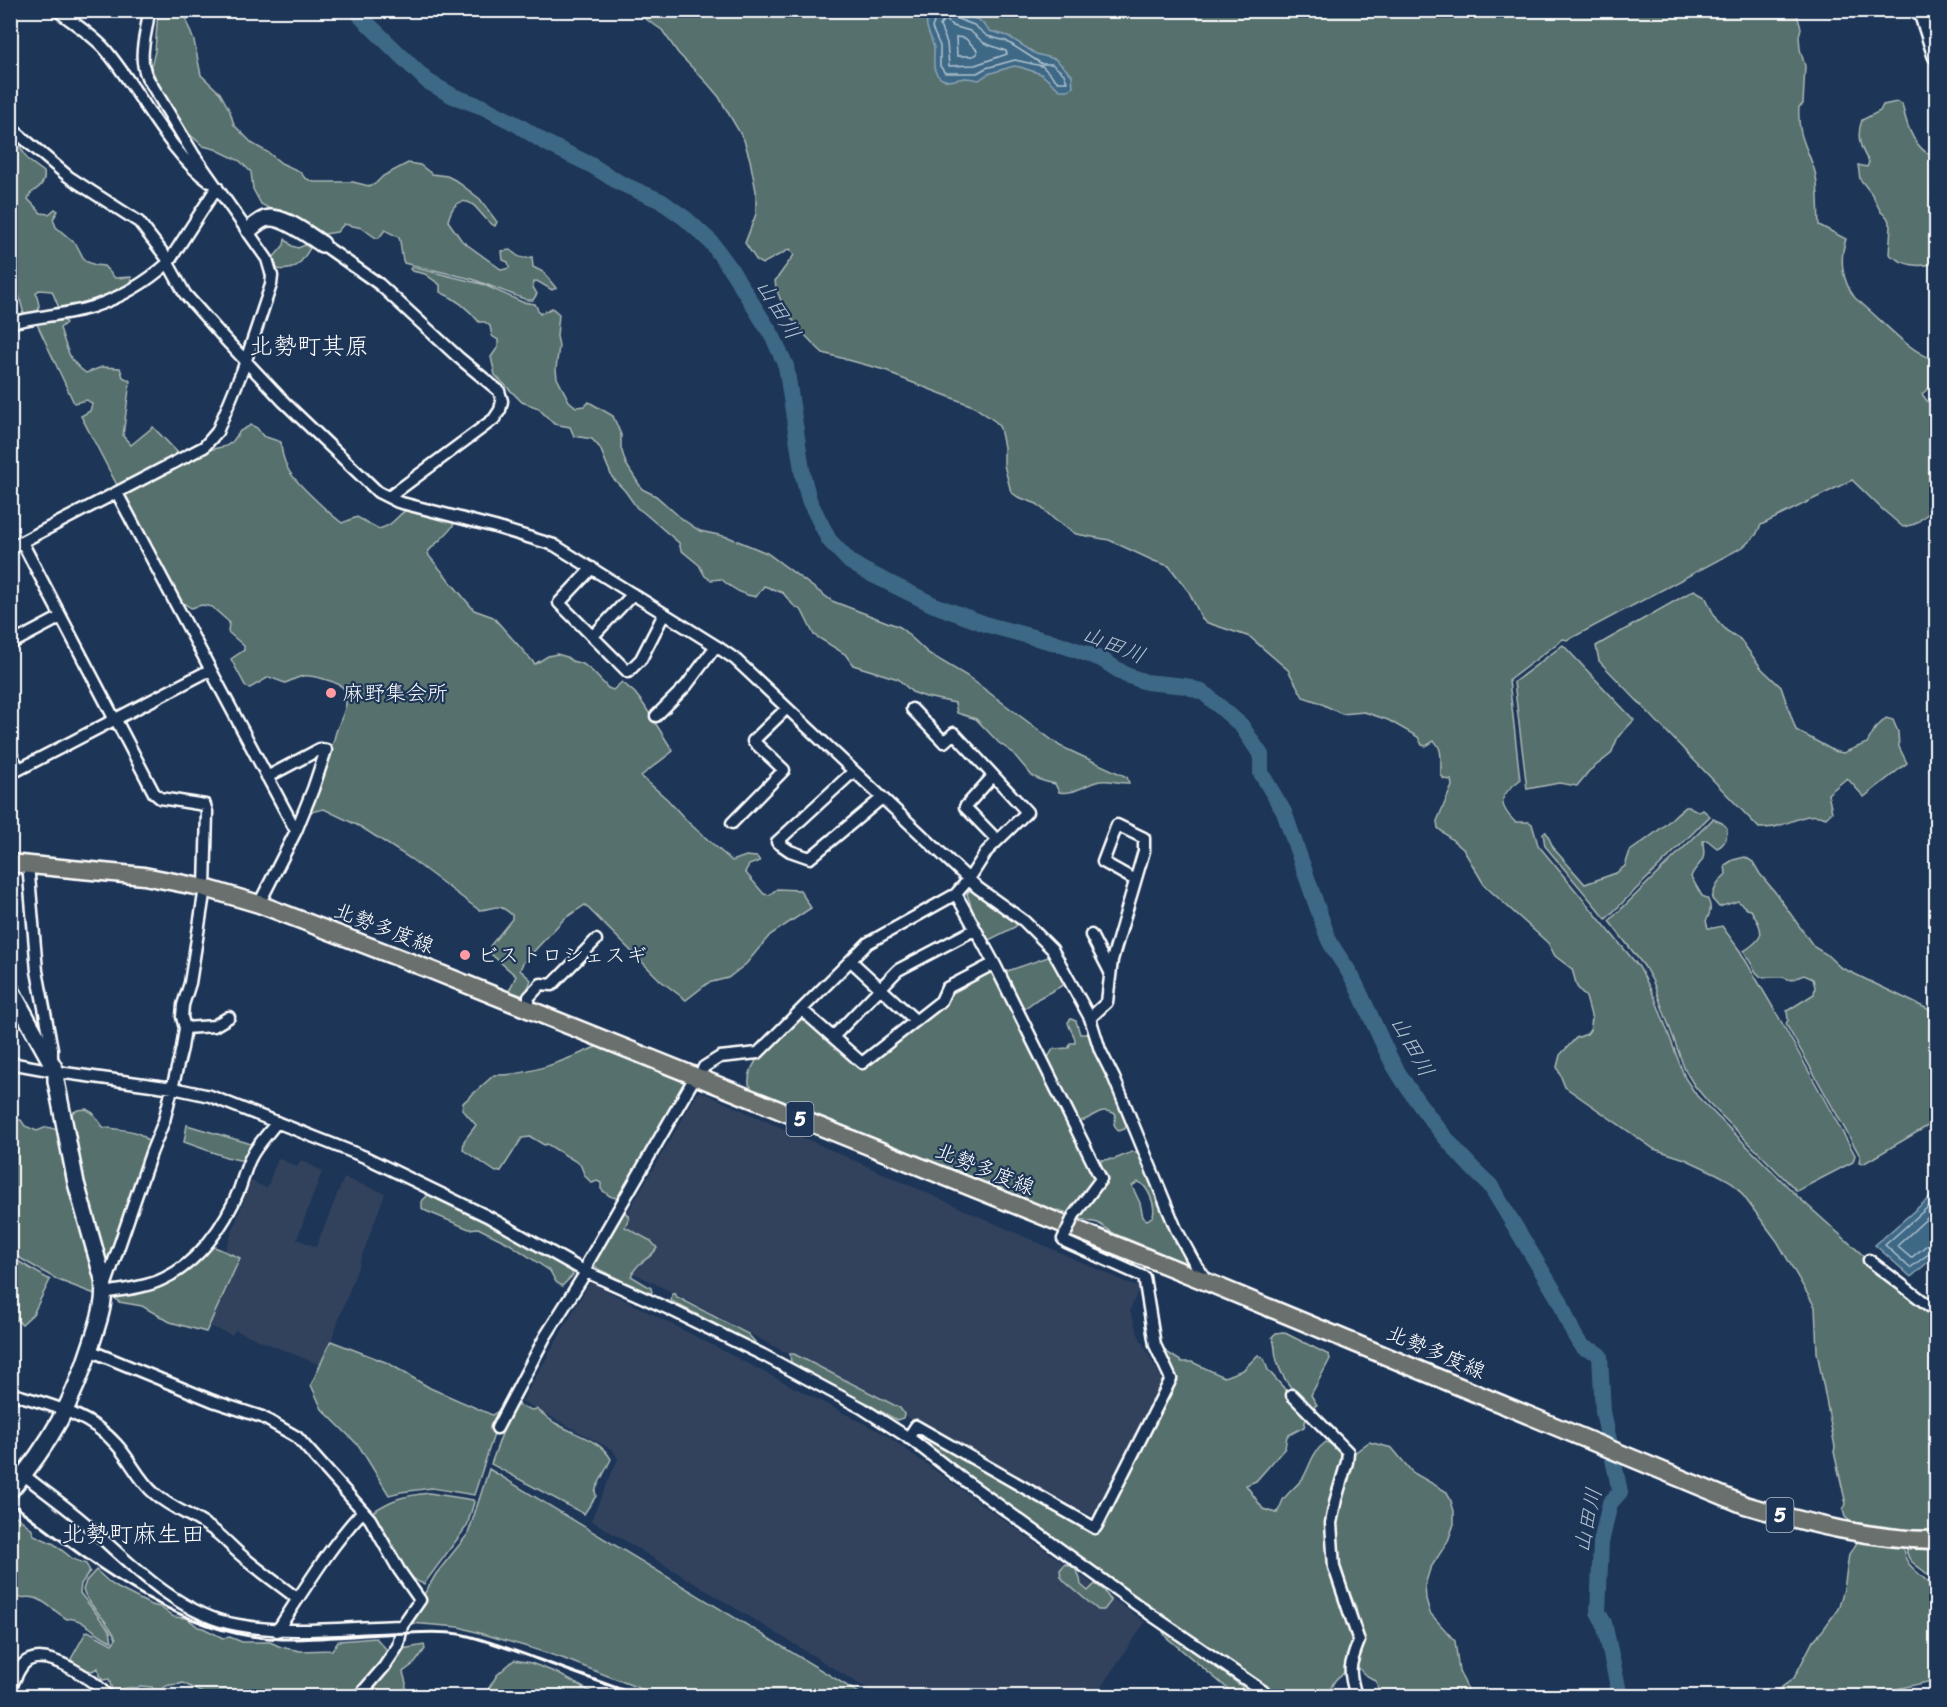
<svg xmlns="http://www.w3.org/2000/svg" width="1947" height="1707" viewBox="0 0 1947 1707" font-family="Sriracha,'Klee One',sans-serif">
	<rect width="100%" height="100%" fill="#1d3557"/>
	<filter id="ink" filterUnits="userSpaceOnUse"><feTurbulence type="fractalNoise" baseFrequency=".0167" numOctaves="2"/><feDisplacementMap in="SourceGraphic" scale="12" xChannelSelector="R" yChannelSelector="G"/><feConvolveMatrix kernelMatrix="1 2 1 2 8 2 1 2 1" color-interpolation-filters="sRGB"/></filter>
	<g filter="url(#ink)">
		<path fill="#31435d" d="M699 1091 1139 1288 1130 1310 1138 1334 1163 1382 1094 1517 670 1291 601 1257Z
			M278 1158 297 1167 301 1160 322 1171 297 1239 316 1247 344 1178 385 1193 331 1341 320 1365 235 1330 232 1335 209 1326 240 1258 225 1251 251 1181 267 1188Z
			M590 1282 886 1435 1145 1622 1095 1696H879L591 1520 618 1459 613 1450 522 1401Z"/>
		<path fill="#57706d" stroke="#abb8b6" stroke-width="1.5" fill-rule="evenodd" d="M655 10 1796 11 1801 28 1799 36 1800 49 1805 66 1803 104 1799 107C1797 136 1807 146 1815 172 1819 188 1818 208 1819 225L1846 239C1839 259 1842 281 1855 298 1883 320 1902 347 1936 361V382L1922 394 1936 413V507L1915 524 1903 527 1882 509 1852 480 1761 525 1756 535 1743 547 1568 640 1563 639 1509 680 1520 780C1500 795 1496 803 1515 822H1529L1532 824 1538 845 1639 967 1655 998 1685 1078 1697 1096 1796 1195 1867 1259C1869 1271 1879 1279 1891 1279L1936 1320V1531L1912 1530 1851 1522 1845 1517 1843 1510 1846 1504 1834 1452 1835 1447 1817 1352 1815 1307 1777 1241 1739 1190 1730 1181 1717 1174 1685 1159 1654 1149 1565 1087 1557 1067 1560 1055 1576 1038 1587 1034 1590 1030 1592 1019 1586 997 1577 987 1572 969 1555 956 1548 943 1485 886 1463 849 1438 828 1437 821 1452 786 1451 780 1444 779 1441 775C1440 763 1444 749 1434 741L1426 746 1422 745 1418 737 1388 720 1364 712 1342 714 1318 702 1303 697 1288 670 1250 637 1205 622 1202 619 1189 592 1169 566 1154 561 1109 540 1076 534 1055 520 1037 504 1018 497 1011 492 1004 465V447L1000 428 996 422 973 406 893 375 888 371 823 353C804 336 778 307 775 281L794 255 790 249 762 264 757 261 745 243 756 214V191L750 160 744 140 719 97 708 84 678 53 662 30 634 11H647L655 13Z
			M158 11H188L187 23 194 41 201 75 220 93 230 111 234 125 253 144 269 153 281 163 299 171 305 178 314 182H353L369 186 375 184 383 176 408 163 420 165 432 174 447 176 455 180 480 199 497 222 495 226C482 221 476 198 461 202 453 204 450 213 448 221L462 241 502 270 509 268V266L508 262 503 260 502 251 511 250C517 257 523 260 532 257L533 267 543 272 556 288 552 290 537 281 534 282 533 287 537 294 533 300H527L472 279 404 263C401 257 401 241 399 238 396 235 389 233 385 230L379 238H376L362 228 344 224 337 232 318 235 261 204 253 189 251 172 240 161 215 149 203 146 186 131 157 81 151 67 155 51Z
			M1897 102 1902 104C1906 122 1911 142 1927 153L1936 150V181L1932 183 1930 194 1936 199V262C1920 269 1903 265 1889 254L1891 226 1887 217 1881 212 1871 193 1860 179 1858 165 1867 167 1869 162C1860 148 1856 136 1862 120L1880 111 1883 105Z
			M11 139 18 143 28 160 44 172C46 183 39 188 30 194L28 199 41 213 49 214 55 209 58 211 53 219 56 227 76 244 85 261 95 265 104 266 115 278 131 277 132 284C113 296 82 312 59 308L52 291 39 290 36 293 39 305 38 313 24 315 19 295 11 283 10 194 14 188 11 181Z
			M285 239 292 246 298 248 305 245 310 248C301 263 296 272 277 269L273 258 284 245Z
			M412 267 482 284 522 302 535 304 540 314 552 308 559 314 557 336 559 346 556 369 557 378 569 401 576 407 585 406 589 402 613 416 621 435V448L626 464 642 489 656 496 682 519 700 531 728 537 767 553 832 601 900 627 928 653 967 676 1060 746 1127 777 1129 783C1117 784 1108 778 1096 782 1083 786 1072 795 1059 792L1055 784 1043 781 1032 776 1012 752 999 743 976 719 957 713 955 703 926 697 912 692 898 679 853 665 845 654 814 635 802 611 793 605 783 593 764 586 756 597C742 595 731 588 721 579L711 580 705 576 699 565 681 550 679 543 643 512 637 508 625 491 612 477 600 448 592 439 574 436 570 427 554 424 538 408 522 402 495 375 491 357 498 347V340L492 336 490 326 485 322H479C468 308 457 299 440 292V285L425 274 412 271 410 269Z
			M63 319 66 323 60 328C67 349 68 360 86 373L102 367 120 368 123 377 130 381 123 436 131 445 153 427 178 453 177 455 118 487 81 416 90 411 92 404 87 400 74 403 36 322Z
			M251 425 257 428 263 436 281 442C281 451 284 461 288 469 293 480 330 514 342 523L357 517 379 529C397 523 395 516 408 509L451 520 454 524C448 535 436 542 428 552L429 556 474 610 493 617 535 664 548 656 557 654 567 657 572 661 583 664 592 671 608 688 613 690 622 682 635 693 644 705 673 751 641 776 667 799 689 823 732 861 746 856 757 857 760 861 749 865 745 872 764 894 769 895 777 889 800 890 811 908 770 935 746 964 728 978 708 983 686 1000 661 981 585 905 564 919 523 963 520 970 531 980 527 991 523 996 509 991 516 976 491 954 490 946 512 919V915C497 901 496 909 479 910L411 859 361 827 324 809 311 812 308 807 334 740C336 727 344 716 346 704 346 700 345 692 344 689 340 682 312 675 303 676 298 677 291 681 285 683L269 677 250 688 246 687 231 659 244 650V646L228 632 229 622 212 607 202 605 191 608 176 598 123 498 124 493 204 451 226 446 233 441 240 431Z
			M1694 590 1705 596 1716 619 1727 631 1740 639 1762 669 1781 687 1796 730 1834 751 1843 753 1867 743 1875 729 1886 718 1893 720 1898 732 1899 747 1907 763 1864 797 1847 778 1828 794 1832 812 1826 818C1807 811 1796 821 1778 826 1772 828 1765 828 1759 828L1599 661 1596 646Z
			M1563 645 1634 720 1618 737 1611 754 1589 771 1577 786 1559 783 1527 789 1514 682Z
			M1686 807H1690L1699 812 1703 810 1710 816 1606 919 1545 846 1543 833 1546 832 1554 849 1585 884 1616 873 1625 866 1630 851C1643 842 1656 833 1668 822 1675 816 1678 811 1686 807Z
			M1713 819 1722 823 1727 828C1727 837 1725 845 1717 848L1707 840 1703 841C1703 847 1705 853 1703 858 1700 866 1693 869 1691 877L1702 896 1707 898C1712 907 1711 912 1706 921L1708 928H1714L1722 926 1740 951 1777 1014 1855 1155 1853 1162 1797 1191 1709 1103 1694 1085 1685 1070 1653 982 1644 966 1609 921Z
			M1745 857 1753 862 1760 874 1775 892 1814 947 1826 954 1840 967 1936 1013V1121L1863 1164 1859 1163 1860 1156 1786 1024 1788 1020 1787 1011 1814 994 1815 987 1813 979 1804 975 1791 980 1782 977H1761L1756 972 1744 951C1766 937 1764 932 1751 910L1747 909 1738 901 1719 907 1712 899C1713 890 1719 880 1726 874L1725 865 1733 860Z
			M969 891H973L989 904 1017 920V924L1015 927 989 940 975 917 967 894Z
			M1048 957 1052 959 1067 983 1039 998 1025 1008H1021L1002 973Z
			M993 967 1097 1177 1070 1214 1059 1210 1053 1211 752 1089 749 1084C746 1059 783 1033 800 1017L805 1016 861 1067 950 989Z
			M1071 1019 1076 1021 1080 1034H1091L1127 1121 1125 1129 1118 1131 1114 1124 1116 1114C1097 1105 1095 1119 1078 1122L1046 1061 1053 1049 1069 1048 1070 1043H1075C1076 1035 1069 1030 1068 1022Z
			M598 1046 688 1081 622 1197C613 1200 608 1195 601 1189V1183L597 1181 592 1183 585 1176 580 1164 547 1144 544 1145 531 1137 522 1138 501 1171 496 1172 463 1150 464 1141 476 1125 462 1109 463 1103 494 1075C529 1076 566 1060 598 1046Z
			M86 1109 93 1113 103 1127C119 1131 139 1127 150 1143L107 1277 67 1115 78 1110Z
			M11 1120H21L25 1126 37 1131 47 1127 58 1130 98 1290 95 1294 58 1280 11 1253Z
			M187 1125 248 1143 252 1145V1149L246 1159 239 1160 226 1157 184 1142Z
			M1132 1152H1139L1143 1156 1186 1260 1183 1262 1115 1234 1098 1223 1080 1219 1078 1215 1101 1186 1099 1164 1102 1160 1115 1159ZM1138 1182C1148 1185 1156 1206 1153 1216L1147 1220 1143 1217 1140 1203 1132 1186Z
			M428 1195 486 1223 571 1271 573 1275 562 1286 556 1282 550 1271 508 1243 478 1228 469 1229 426 1211 422 1208V1201Z
			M625 1212 629 1217 625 1227 651 1241 657 1248C648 1262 639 1259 631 1276L651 1288 652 1292 650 1294 598 1269 595 1266 593 1259 620 1214Z
			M210 1245 240 1258 206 1332 170 1322 142 1306 119 1302 114 1297 117 1294 147 1289Z
			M11 1257 50 1280 33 1314 22 1324 11 1317Z
			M675 1293 677 1297 748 1334 755 1342 752 1343 671 1301 672 1294Z
			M1283 1332 1329 1355 1330 1359 1311 1395 1317 1405 1311 1408C1296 1395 1282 1380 1277 1361 1274 1352 1276 1345 1272 1337L1276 1333Z
			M331 1341 388 1363 430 1388 492 1415 498 1411 508 1395 510 1398 497 1425 474 1495 432 1488 401 1492 389 1495 359 1446 322 1409 311 1385Z
			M1160 1351H1165L1182 1362H1192L1224 1377 1243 1370 1258 1355 1264 1359 1268 1370 1307 1414 1304 1427 1287 1436 1285 1448 1256 1481 1246 1485 1263 1509 1277 1513C1280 1508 1281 1504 1283 1500 1289 1491 1297 1486 1303 1478 1311 1464 1312 1452 1326 1442L1340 1448 1346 1456 1328 1536 1355 1644 1346 1672C1336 1677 1330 1685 1330 1696H1277L959 1470 924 1442 923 1433 1096 1531 1173 1379Z
			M790 1354H794L900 1408 904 1414 903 1418 897 1420 791 1363Z
			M516 1405 532 1410 536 1409C543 1413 548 1419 555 1423 573 1434 601 1440 611 1459 606 1470 600 1480 595 1491L596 1496 584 1514 491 1464 508 1417Z
			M1369 1442 1392 1448 1412 1472 1447 1492 1451 1501 1454 1511V1524L1448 1541 1430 1569 1425 1585 1426 1599 1430 1613 1455 1641 1459 1671 1471 1696H1380L1376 1681 1364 1674 1356 1665 1357 1617 1356 1607 1339 1570 1334 1523 1350 1460 1353 1454Z
			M489 1469 864 1696H659L562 1658 531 1648 459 1627 410 1623 408 1622 436 1574 468 1534Z
			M429 1493 473 1500 474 1502 467 1526 424 1584C399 1577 388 1534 369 1514 393 1499 401 1496 429 1493Z
			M11 1512 31 1528 34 1535 54 1544 73 1559 86 1564 90 1571 81 1584 80 1593 110 1631 112 1641C98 1637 80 1615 67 1619 44 1605 41 1591 11 1600Z
			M1859 1540 1903 1547C1904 1571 1927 1573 1936 1595V1680L1867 1696H1770L1794 1678 1813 1641 1823 1630 1838 1609 1844 1589 1849 1554Z
			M1907 1547 1936 1548V1587C1934 1582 1931 1578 1927 1574 1918 1565 1905 1562 1907 1547Z
			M1065 1564C1076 1566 1080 1575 1081 1585L1088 1591 1095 1584 1104 1590 1111 1601 1104 1610H1098L1065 1582 1061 1577 1060 1570Z
			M96 1570 110 1583 118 1588 151 1605 160 1607 174 1617 187 1618 198 1627 203 1628 223 1638 230 1637 242 1642H270L281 1647 300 1651 332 1650 338 1641 376 1638 389 1652 357 1696H208L183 1683C177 1686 171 1683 165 1687 161 1689 160 1693 155 1695L152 1687 140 1686 137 1688C127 1686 121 1691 112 1690L109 1679 103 1680 99 1676 98 1668 92 1671C85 1670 74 1666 71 1659L86 1632 88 1631 112 1644 116 1639C109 1620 90 1609 83 1590L86 1581Z
			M1163 1632H1169L1241 1686 1250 1696H1231L1234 1694 1166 1637Z
			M424 1645 425 1649 415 1663 403 1672 406 1683 405 1696H362L402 1649Z
			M514 1660 531 1663 557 1673 593 1693H609L615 1696H484L497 1675Z"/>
		<path fill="#3e6886" stroke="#8ba4b6" stroke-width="1.5" d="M936 10 948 11 979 20 990 31 1008 36 1036 54 1055 59 1072 75 1073 87 1068 90H1060L1041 74 1020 67 1014 66 988 74 979 80C975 79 970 78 965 78 957 79 950 83 942 79 930 72 935 58 934 48 931 34 918 21 936 10Z
			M1936 1192V1255L1911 1277 1875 1245Z"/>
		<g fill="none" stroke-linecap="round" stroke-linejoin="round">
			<path stroke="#b2c3cf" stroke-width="1.5" d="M938 10 932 28 940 46V66L945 73H977L986 68 1015 60 1042 66 1058 82H1067L1064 74 1052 64H1042L1006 41 987 36 974 25 955 18 952 10
				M946 20 953 26 970 31 984 43 1006 51 1007 54 975 65 949 66 947 43 940 26 943 21Z
				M956 37 965 38 977 50V54L973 56H957Z
				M1936 1200 1885 1245 1910 1268 1931 1252 1936 1251
				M1936 1210 1897 1246 1911 1258 1927 1245 1936 1243"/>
			<path stroke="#3e6886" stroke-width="16" d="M357 10 362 18 427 81 453 96 483 107 518 125 544 142 591 165 620 183 661 201 686 219 711 242 730 268 773 337 786 366 803 476 809 500 829 540 850 562 865 571 934 605 988 625 1059 644 1101 659 1126 675 1146 682 1186 686 1204 693 1241 725 1261 755V773L1284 812 1328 938C1335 954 1347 966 1354 981 1367 1007 1378 1034 1391 1060 1411 1097 1458 1157 1490 1185L1560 1301C1564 1312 1574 1339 1583 1347 1589 1351 1595 1349 1600 1356L1603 1412 1620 1492 1610 1503 1601 1543 1598 1612 1604 1623 1620 1696"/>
			<g stroke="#fff" stroke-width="15">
				<path id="street" d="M57 10C73 23 91 34 104 48 138 87 168 153 210 182
					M10 127 69 177 139 222 169 261
					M322 244 379 284 458 357 499 391 502 401 500 410 494 419 389 497
					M168 263 185 294 225 339 284 402 378 492 398 502 495 527 554 545 716 646 735 659 978 888 1024 921 1052 949 1090 1018 1100 1050 1114 1078 1176 1229 1194 1262 1207 1281
					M10 323C37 316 66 315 92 307 119 298 147 282 168 263L217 187
					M117 493 296 831 259 904
					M22 542 115 720
					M10 548 204 447 217 432 243 369 271 285 272 276 267 259 194 155 147 77C137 55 147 34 149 10
					M592 568 559 603 628 672 641 659 664 614
					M593 636 633 594
					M10 644 61 617
					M912 709 944 742 954 733 1027 812 987 851 969 879 956 894 995 965 1101 1179 1074 1215
					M656 716 686 686 716 646
					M116 720 154 793 160 798 205 805 207 812 205 888 190 983 183 1005 182 1017 185 1028
					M10 753 19 769
					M854 771 777 842 790 851 810 858 882 798
					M10 774 210 670
					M993 776 965 807 997 840
					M267 777 320 749 326 750 313 789 296 831
					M732 823 784 770 753 741 787 708
					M28 864 37 971 52 1049V1063
					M1091 935 1110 972
					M851 961 916 1021
					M529 1009V997L541 984 552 985 596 940
					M802 1010 862 1063 941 1001 947 988 993 964
					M1090 1018 1107 1002 1112 960 1144 851V838L1117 825 1103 862 1135 880
					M833 1037 898 970 974 930
					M10 1063 65 1073 173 1088 210 1096 365 1157 487 1216 586 1272 671 1310 763 1355 862 1408 912 1440 957 1475 1150 1614 1270 1696
					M698 1079 704 1067 720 1057 758 1053 868 943 956 894
					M1869 1260 1936 1311
					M105 1287 151 1153 164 1121 182 1048 185 1028 214 1026 229 1017
					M105 1293C124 1289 145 1288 163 1279 198 1263 225 1225 239 1190 243 1180 245 1169 250 1159 256 1146 268 1134 277 1122
					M89 1350 213 1401 262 1417 297 1437 370 1519 399 1570 420 1600 402 1626 398 1646 384 1667 359 1696
					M10 1393C47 1404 90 1414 116 1444 131 1460 138 1480 155 1494 173 1510 198 1517 217 1533 227 1541 236 1552 247 1560 264 1574 281 1586 298 1599
					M1292 1395 1348 1452 1347 1462 1336 1499 1331 1523 1334 1567 1359 1641C1349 1666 1348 1670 1356 1696
					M497 1428 545 1337 586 1272 588 1262 695 1077
					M908 1438 916 1426 1095 1528 1097 1525 1171 1379 1155 1345 1144 1277 1066 1242 1063 1239 1066 1233
					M24 1475C47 1494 73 1511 95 1532 135 1569 183 1616 238 1625 292 1635 347 1627 402 1626
					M277 1631C304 1590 329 1547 363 1511
					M10 1685 13 1683C17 1675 20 1664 29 1660 50 1650 95 1680 107 1696"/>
			</g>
			<g stroke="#fff" stroke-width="20">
				<path id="secondary" d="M1921 10 1936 56
					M249 230C254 226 259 221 265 219 280 213 308 235 322 244
					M10 988 56 1071V1081L76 1183 103 1279C106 1302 99 1320 92 1342 73 1402 51 1443 10 1491"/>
			</g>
			<g stroke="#fff" stroke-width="21">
				<path id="primary" d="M10 863 144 876 205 888 259 904 431 970 1207 1282 1745 1505C1807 1523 1872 1540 1936 1540"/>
			</g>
			<use href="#street" stroke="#1d3557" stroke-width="10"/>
			<use href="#secondary" stroke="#1d3557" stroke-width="15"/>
			<use href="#primary" stroke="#6b706d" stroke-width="16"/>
			<path stroke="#fff" stroke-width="3" d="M10 1502C86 1560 182 1638 282 1639 324 1639 367 1634 409 1633 425 1632 442 1631 459 1634 485 1639 512 1650 537 1659 571 1671 605 1684 639 1696"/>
			<g stroke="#fff" stroke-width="15" stroke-linecap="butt">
				<path id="street-bridge" d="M1066 1233 1074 1215"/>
			</g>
			<use href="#street-bridge" stroke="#1d3557" stroke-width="10"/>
		</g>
	</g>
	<g fill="#ff9aa2" stroke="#1d3557" stroke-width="2">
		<circle cx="331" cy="693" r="6"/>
		<circle cx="465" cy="955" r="6"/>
	</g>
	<g text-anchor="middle" stroke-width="4.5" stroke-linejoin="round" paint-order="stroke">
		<g fill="#1d3557" stroke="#bbc2cd" stroke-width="1.5">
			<rect x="786.5" y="1102" width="27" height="34" rx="4.5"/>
			<rect x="1766.5" y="1498" width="27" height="34" rx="4.5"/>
		</g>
		<g font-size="20" font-weight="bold" fill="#fff">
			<text x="800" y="1126">5</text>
			<text x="1780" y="1522">5</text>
		</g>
		<g font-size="21" fill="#fff" stroke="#1d3557" text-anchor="start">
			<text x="343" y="700">麻野集会所</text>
			<text x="477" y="962">ビストロシェスギ</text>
		</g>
		<g font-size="21" fill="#fff" stroke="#1d3557">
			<text transform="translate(384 928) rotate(21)" y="7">北勢多度線</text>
			<text transform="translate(985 1169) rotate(22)" y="7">北勢多度線</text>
			<text transform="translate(1436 1352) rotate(23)" y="7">北勢多度線</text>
		</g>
		<g font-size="22" font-style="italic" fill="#b2c3cf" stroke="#1d3557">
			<text transform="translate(779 309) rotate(59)" y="8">山田川</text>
			<text transform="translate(1114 644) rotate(22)" y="8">山田川</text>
			<text transform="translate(1413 1046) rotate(61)" y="8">山田川</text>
			<text transform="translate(1587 1520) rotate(-78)" y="8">山田川</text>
		</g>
		<g font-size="24" fill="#fff" stroke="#1d3557">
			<text x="309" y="354">北勢町其原</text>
			<text x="133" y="1542">北勢町麻生田</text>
		</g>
	</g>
	<rect width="1947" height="1707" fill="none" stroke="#1d3557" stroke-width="36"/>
	<rect x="18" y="18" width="1911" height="1671" fill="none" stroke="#fff" stroke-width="2" filter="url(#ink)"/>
</svg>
